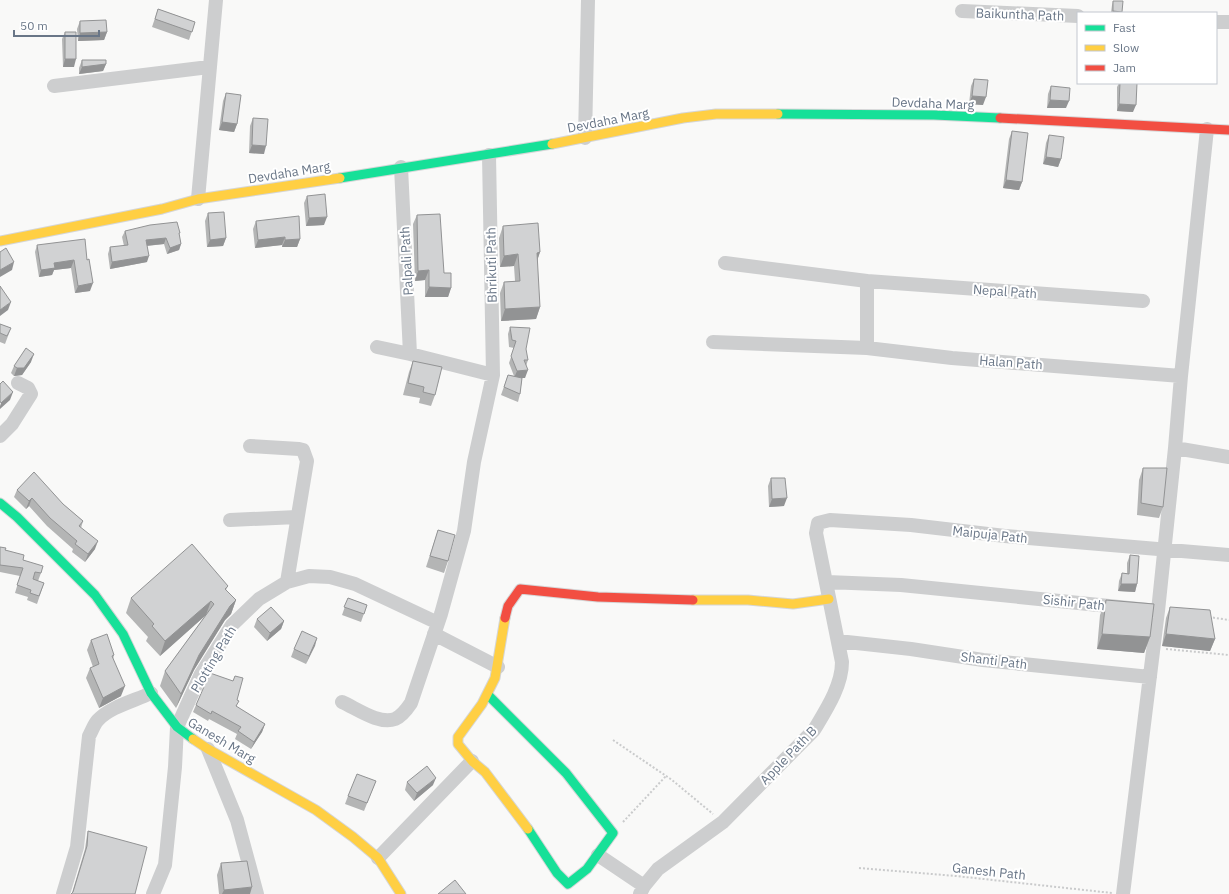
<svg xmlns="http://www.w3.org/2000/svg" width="1229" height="894" viewBox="0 0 1229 894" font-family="'IBM Plex Sans',sans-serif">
	<rect width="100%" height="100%" fill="#f9f9f8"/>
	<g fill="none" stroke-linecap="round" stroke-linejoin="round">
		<g stroke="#d5d6d7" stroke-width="11">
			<path id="fast" d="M778 114 934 115 1000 118
				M340 178 552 144
				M0 503 17 517 95 595 123 634 151 693 177 727 193 739
				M488 695 566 773 613 833 587 869 568 884 557 873 528 829"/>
		</g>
		<g stroke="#d5d6d7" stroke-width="11">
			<path id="slow" d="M552 144 683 118 716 114H778
				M0 241 162 209 198 199 340 178
				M693 600H748L793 604 829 599
				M505 618 495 678 482 704 458 737V744L472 761 485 772 528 829
				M193 739 208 749 316 810 353 837 378 858 401 894"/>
		</g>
		<g stroke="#d5d6d7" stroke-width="11">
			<path id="jam" d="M1000 118 1229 130
				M505 618 508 606 520 589 598 597 693 600"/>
		</g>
		<path stroke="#cacbcc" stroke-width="2" stroke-dasharray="2 2" stroke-linecap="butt" d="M1209 617 1229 620
			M1166 649 1229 655
			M613 740 672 780 713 814
			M623 822 666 776
			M859 868 956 876 1112 893"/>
		<path stroke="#cdcecf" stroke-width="14" d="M962 11 1078 16
			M1216 22H1229
			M54 86 209 67
			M585 138 588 0
			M401 167 410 354
			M198 199 216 0
			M725 263 867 281V348
			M867 281 1143 301
			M713 342 867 348 952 358 1181 376 1175 448 1229 457
			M377 347 410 354 493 375
			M1181 376 1207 129
			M0 436 12 424 31 394 28 388 18 383
			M250 446 299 449 303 450 307 461 287 582
			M230 520 297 517
			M827 582 901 585 1158 611 1175 448
			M434 634 498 667
			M838 641 911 649 983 660 1150 677
			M342 702C356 708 379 725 395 719 402 716 407 709 411 703L441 614 464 531 474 462 493 375 489 155
			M208 749 237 820 257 894
			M598 855 644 886
			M378 858 472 761
			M63 894 77 847 89 736C92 731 94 724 98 720 110 707 134 701 151 693
			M153 894 165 865 175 767 177 727 201 674 232 625 259 599 287 582 309 576 330 577 355 584 438 623
			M640 894 644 886 658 869 723 822 814 730C826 710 842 686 842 662L816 533 818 523 830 520 911 525 1005 536 1229 555
			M1123 894 1158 611"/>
		<use href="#fast" stroke="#16e098" stroke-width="9"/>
		<use href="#slow" stroke="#ffcf43" stroke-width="9"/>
		<use href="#jam" stroke="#f24e42" stroke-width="9"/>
	</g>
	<path fill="#b4b5b5" d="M1113 1 1122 13H1111L1112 5Z
		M158 9 195 22 189 40 152 27Z
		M80 21 107 32 104 40 78 41 77 29Z
		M65 32 74 67H63L62 39Z
		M82 60 106 64 103 71 79 74V68Z
		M974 79 983 105 969 104 971 86Z
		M1119 83H1120L1133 112 1117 111V87Z
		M1051 86 1066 108H1047L1048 94Z
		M226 93 237 124 234 132 219 130 223 101Z
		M253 118 264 154 249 153 250 126Z
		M1012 131 1022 182 1019 190 1003 188 1009 139Z
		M1049 135 1061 159 1058 167 1043 164 1046 143Z
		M307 196 324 225 306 226 304 203Z
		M208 213 226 238 223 246 207 247 205 221Z
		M417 215 451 288 448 297H425V280L415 281 413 224Z
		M256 221 300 239 297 247H282V245L255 248 253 229Z
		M503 226 540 252 537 261 540 307 536 319 501 321 500 293 504 282 515 281 514 266 500 267 499 238Z
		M125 231 179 236 181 244 179 250 167 254 164 244 147 246V262L110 269 108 254 110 247 124 246 122 237Z
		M37 245 87 260 90 291 75 293 71 268 54 270 52 275 39 277 35 252Z
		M0 324 11 328 5 344 0 342Z
		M510 327 528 360 526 366 525 378H522L520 394 518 402 501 395 508 375 514 376 509 363 514 348 509 347 508 334Z
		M413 361 435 395 431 406 419 403 420 398 403 395 409 372Z
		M31 362 22 375 14 376 11 373 14 366Z
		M1143 468 1163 507 1159 518 1137 515 1139 480Z
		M771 478 784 506 769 507 768 486Z
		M17 490 63 504 83 521 81 528 95 549 85 562 72 552 73 549 47 526 29 506 26 509 14 497Z
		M438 530 448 561 444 573 426 567Z
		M0 547 23 560 41 573 38 581 44 583 37 604 27 600 28 597 15 593 20 576 0 572Z
		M1130 555 1137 584 1135 592 1118 591 1119 581 1122 573H1127V563Z
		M228 586 226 590 236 600 231 614 225 620 194 670 176 708 160 686 165 671 206 615 160 656 146 641 148 637 126 613 131 598Z
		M348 598 367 605 361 622 342 615Z
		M1106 600 1150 637 1144 653 1097 649 1100 615Z
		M1170 607 1215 639 1210 651 1162 646 1166 618Z
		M257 619 284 621 281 629 267 641 254 627Z
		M317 638 306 664 291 657 294 649Z
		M91 640 114 655 113 659 121 696 99 708 86 678 90 668 93 667 87 650Z
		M235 676 237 700V707L265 724 262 732 251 749 235 739 237 734 209 719 208 721 193 712 196 705 233 681Z
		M376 781 364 811 345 804 348 796Z
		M407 782 433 785 414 801 405 790Z
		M88 831 135 894 72 893 85 849 87 835Z
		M221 863 250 894H219L217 875Z"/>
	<path fill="#929394" d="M1113 11 1122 12V13H1112Z
		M107 32 104 40 78 41 80 33Z
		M65 59H76L74 67H63Z
		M106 64 103 71 79 74 82 67Z
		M972 96 986 97 983 105 969 104Z
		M1050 100 1069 101 1066 108H1047Z
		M1119 104 1136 105 1133 112 1117 111Z
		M222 122 237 124 234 132 219 130Z
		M252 145 266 146 264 154 249 153Z
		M1046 157 1061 159 1058 167 1043 164Z
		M1006 180 1022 182 1019 190 1003 188Z
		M327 217 324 225 306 226 309 218Z
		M285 237 282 245 255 248 258 240Z
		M166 238 164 244 144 246 146 240Z
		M226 238 223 246 207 247 210 240Z
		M300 239 297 247H282L285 240Z
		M181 244 179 250 167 254 170 248Z
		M540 252 536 264 537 253Z
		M518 254 514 266 500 267 504 256Z
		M149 256 147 262 110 269 112 262Z
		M74 260 71 268 54 270 52 275 39 277 41 270 54 263Z
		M14 262 12 270 0 277V270Z
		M429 270 425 280 415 281 418 271Z
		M93 283 90 291 75 293 78 286Z
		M429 287 451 288 448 297H425Z
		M11 302 8 310 0 316V310Z
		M540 307 536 319 501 321 505 309Z
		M34 354 31 362 22 375 14 376 17 368Z
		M528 370 525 378H514L517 371Z
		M13 392 10 400 0 409V406L1 403Z
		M32 498 29 506 26 509 29 501Z
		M787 498 784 506 769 507 772 499Z
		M98 541 95 549 85 562 88 554Z
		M1121 584H1137L1135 592 1118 591Z
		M236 600 231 614 225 620 194 670 176 708 181 694 199 655 230 606Z
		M211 601 206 615 160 656 165 641Z
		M284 621 281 629 267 641 270 633Z
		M1102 634 1150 637 1144 653 1097 649Z
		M1166 634 1215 639 1210 651 1162 646Z
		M317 638 315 646 306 664 309 656Z
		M125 686 121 696 99 708 103 698Z
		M265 724 262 732 251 749 254 742Z
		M436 778 433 785 414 801 417 793Z
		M252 887 250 894H222L224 890Z"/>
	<path fill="#d1d2d3" stroke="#929394" d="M1113 1H1123L1122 12 1113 11Z
		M158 9 195 22 192 32 155 19Z
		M106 20 107 32 80 33V21Z
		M65 32H76V59H65Z
		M82 60H106V64L82 67Z
		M974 79 988 80 986 97 972 96Z
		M1120 83H1137L1136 105 1119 104Z
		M1051 86 1070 88 1069 101 1050 100Z
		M226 93 241 95 237 124 222 122Z
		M253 118 268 119 266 146 252 145Z
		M1012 131 1028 133 1022 182 1006 180Z
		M1049 135 1064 137 1061 159 1046 157Z
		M325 194 327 217 309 218 307 196Z
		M224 212 226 238 210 240 208 213Z
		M440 214 444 273H451V288L429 287V270L418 271 417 215Z
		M299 216 300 239 285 240V237L258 240 256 221Z
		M177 222 180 233H179L181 244 170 248 166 238 146 240 149 256 112 262 110 247 128 245 125 231 150 225Z
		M538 223 540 252 537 253 540 307 505 309 504 282 520 281 518 254 504 256 503 226Z
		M85 239 87 260 89 259 93 283 78 286 74 260 54 263 55 268 41 270 37 245Z
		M6 248 14 262 0 270V252Z
		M0 286 11 302 0 310Z
		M0 324 11 328 7 336 0 333Z
		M510 327 530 328 526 349 528 360H524L528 370 517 371 511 356 516 341 512 340Z
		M26 348 34 354 24 368H17L14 366Z
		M413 361 442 367 435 395 423 392 424 387 408 383Z
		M508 375 522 378 520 394 504 387Z
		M3 381 13 392 1 403 0 401V384Z
		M1143 468H1167L1163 507 1141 503Z
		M34 472 63 504 83 521 79 526 98 541 88 554 75 544 77 541 50 518 32 498 29 501 17 490Z
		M771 478H785L787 498 772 499Z
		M438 530 455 535 448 561 430 556Z
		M192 544 228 586 225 589 236 600 230 606 199 655 181 694 165 671 214 604 211 601 165 641 152 626 154 624 131 598Z
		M0 547 6 548 5 550 24 555 23 560 43 566 41 573 35 572 33 579 44 583 39 596 30 593 31 590 17 585 23 568 0 565Z
		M1130 555 1139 556 1137 584H1121L1122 573 1129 574Z
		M348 598 367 605 364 614 344 607Z
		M1106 600 1154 604 1150 637 1102 634Z
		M271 607 284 621 270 633 257 619Z
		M1170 607 1210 610 1215 639 1166 634Z
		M302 631 317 638 309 656 294 649Z
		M107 634 114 655 112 656 125 686 103 698 90 668 99 664 91 640Z
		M210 673 233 681 235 676 243 678 237 700 239 701 236 706 265 724 254 742 238 731 241 727 212 711 211 714 196 705Z
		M427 766 436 778 417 793 407 782Z
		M357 774 376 781 367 803 348 796Z
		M88 831 147 847 135 894H71L73 892 87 846Z
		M247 861 252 887 224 890 221 863Z
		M455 880 466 894H438Z"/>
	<g text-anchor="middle" stroke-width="4" stroke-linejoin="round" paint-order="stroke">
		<g font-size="13" fill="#697687" stroke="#fff">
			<text transform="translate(1020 14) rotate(2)" y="5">Baikuntha Path</text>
			<text transform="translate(933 103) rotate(2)" y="5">Devdaha Marg</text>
			<text transform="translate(608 120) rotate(-11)" y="5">Devdaha Marg</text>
			<text transform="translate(289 172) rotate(-9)" y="5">Devdaha Marg</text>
			<text transform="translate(406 261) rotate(-93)" y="5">Palpali Path</text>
			<text transform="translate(491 265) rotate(-91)" y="5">Bhrikuti Path</text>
			<text transform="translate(1005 291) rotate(4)" y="5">Nepal Path</text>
			<text transform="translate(1011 362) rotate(4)" y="5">Halan Path</text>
			<text transform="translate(990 534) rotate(6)" y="5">Maipuja Path</text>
			<text transform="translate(1074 602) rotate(6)" y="5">Sishir Path</text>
			<text transform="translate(213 659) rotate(-59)" y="5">Plotting Path</text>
			<text transform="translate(994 660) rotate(7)" y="5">Shanti Path</text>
			<text transform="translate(222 740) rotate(31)" y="5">Ganesh Marg</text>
			<text transform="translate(788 755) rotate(-46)" y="5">Apple Path B</text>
			<text transform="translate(989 871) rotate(6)" y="5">Ganesh Path</text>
		</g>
	</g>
	<rect x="1077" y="12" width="140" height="72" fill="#ffffff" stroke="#c3c8cf"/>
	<rect x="1085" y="25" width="20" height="6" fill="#16e098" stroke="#c3c8cf"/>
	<text x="1113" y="32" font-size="12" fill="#697687">Fast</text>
	<rect x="1085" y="45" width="20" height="6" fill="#ffcf43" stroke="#c3c8cf"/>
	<text x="1113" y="52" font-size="12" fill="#697687">Slow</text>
	<rect x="1085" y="65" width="20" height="6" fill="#f24e42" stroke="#c3c8cf"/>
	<text x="1113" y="72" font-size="12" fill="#697687">Jam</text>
	<path d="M14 30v6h85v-6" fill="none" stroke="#697687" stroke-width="2"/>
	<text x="20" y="30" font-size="12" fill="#697687" stroke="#ffffff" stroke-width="3" paint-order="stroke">50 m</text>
</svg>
